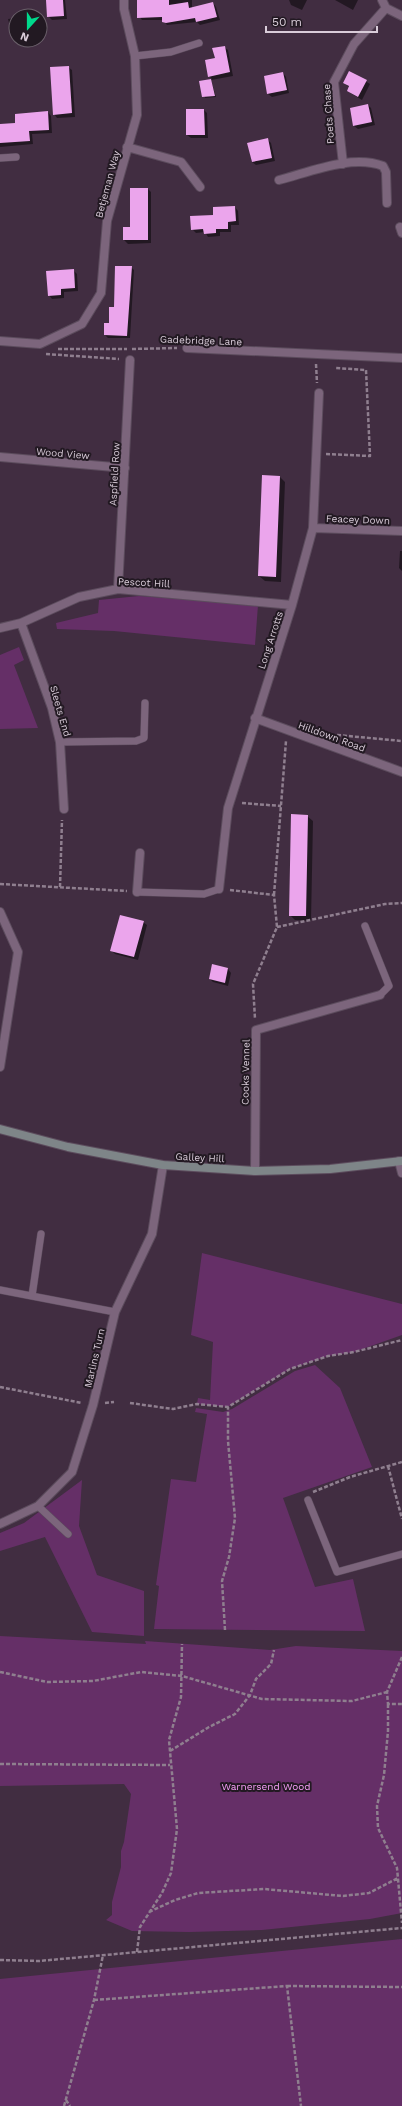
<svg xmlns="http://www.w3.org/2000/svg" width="402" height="2106" viewBox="0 0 402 2106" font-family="'Work Sans',sans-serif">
	<rect width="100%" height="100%" fill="#412d41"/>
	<path fill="#652f67" d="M139 596 258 605 255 645 114 631 57 629 56 623 98 613 99 600Z
		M19 647 24 660 14 665 38 728 0 729V655Z
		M202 1253 402 1304V1335L354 1352 328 1356 290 1369 228 1407 197 1404 198 1398 210 1400 213 1342 191 1335Z
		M315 1365 340 1388 372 1467 283 1498 315 1587 353 1579 365 1631 154 1629 159 1586 156 1585 171 1479 196 1482 207 1414 195 1412 196 1408 223 1412 232 1409 295 1371Z
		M82 1480 79 1526 97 1575 144 1591V1636L92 1632 45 1537 0 1551V1533L24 1523Z
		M0 1636 146 1644 145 1641 270 1650 296 1646 402 1651V1913L370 1919 262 1930 189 1932 132 1931 106 1920 112 1915V1902L121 1867V1851L124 1842 131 1794 124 1784 0 1786Z
		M402 1939V2106H0V1979Z"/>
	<path fill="#0007" d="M47 0H65L67 19 52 20 48 16Z
		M138 0H192V8L213 3 216 7 220 20 200 25 197 22 167 25 163 20H142L139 16Z
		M289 0H307L302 10 291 5Z
		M335 0H358L353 10Z
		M16 18V31H11L8 19Z
		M40 18H43L46 21 47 31H40Z
		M224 47 228 50 233 76 211 80 216 97 205 98 200 82 212 79 209 76Z
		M68 67 72 70 75 117 57 118 54 114Z
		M350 72 370 84 362 100 352 94 348 91 350 88 344 83Z
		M283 73 286 77 289 93 272 97 268 94Z
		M368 105 371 108 375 125 358 129 354 126Z
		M204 110 207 113 208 138H191L187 135Z
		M48 112 51 116 52 133 32 134 33 144 0 147V125L16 124Z
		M267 139 271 143 275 161 256 165 252 162 248 144Z
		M148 189 151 192V243L128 244 124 240Z
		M235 207 238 211 239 225H231V232H220V236L208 237 205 232 196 233 192 229 214 216Z
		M131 267 134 270 130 338H108L105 335Z
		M73 270 77 274 78 291 64 292V298L52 299 49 295Z
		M280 477 285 482 281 582 265 581 259 576Z
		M400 551H402V571L399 568Z
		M307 816 313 821 311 921 295 920 290 915Z
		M143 922 147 925 138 960 115 954 111 950Z
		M213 965 228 969 231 973 228 986 213 982 210 979Z"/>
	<path fill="#eba5ec" d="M46 0H63L64 16 47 17Z
		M137 0H169V5L188 2 189 8 213 2 217 17 196 22 195 18 166 23 162 22V17L137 18Z
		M225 46 230 72 208 77 205 60 215 58 212 48Z
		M69 66 72 113 53 115 50 67Z
		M349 71 367 80 358 97 347 91 349 86 343 83Z
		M283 72 287 90 267 94 264 76Z
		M211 79 215 96 202 97 199 81Z
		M368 104 372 122 353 126 350 108Z
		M186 109H204L205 135H186Z
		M48 111 49 130 29 131 30 141 0 143V124L15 123V114Z
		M268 138 272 158 252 162 247 143Z
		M130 188H148V240H123V227H130Z
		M235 206 236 221 228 222V229H216V233L204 234 203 229 191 230 190 216 213 215V207Z
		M115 266H132L127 336 104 335V323H109V307H114Z
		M74 269 75 288 61 289V295L48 296 46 271Z
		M262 475 280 476 276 577 258 576Z
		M291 814 308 815 306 916H289Z
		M120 915 144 921 134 957 110 951Z
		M212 964 228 968 225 983 209 979Z"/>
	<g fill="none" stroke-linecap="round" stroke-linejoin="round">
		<g stroke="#5c4c5d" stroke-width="8">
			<path id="lane" d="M135 56 171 52 199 43
				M0 158 16 157
				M60 742 136 741 144 738 145 703
				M137 892 204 894 219 889
				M365 926 389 986 380 995
				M0 1290 115 1312
				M32 1296 41 1234
				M308 1500 337 1572 402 1554
				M38 1506 68 1534"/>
		</g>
		<g stroke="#5c4c5d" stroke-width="10">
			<path id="street" d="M382 0 386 8 402 16
				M127 147 181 162 200 187
				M343 164 334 82 354 44 386 8
				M279 180C310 172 352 154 383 166L386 172 387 203
				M400 227 402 233
				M0 341 40 344 82 324 101 293 107 221 137 115 135 56 124 9V0
				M187 348 402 358
				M0 457 125 468
				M313 528 402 531
				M118 589 130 360
				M21 623 52 708 60 742 64 809
				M0 628 21 623 79 597 118 589 292 605
				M255 718 402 772
				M219 889 228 808 292 605 313 528 319 393
				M137 892 140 853
				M0 912 18 952 0 1067
				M399 1161 402 1173
				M255 1171 256 1030 380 995
				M0 1524 38 1506 72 1472 93 1405 115 1312 152 1234 163 1165"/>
		</g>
		<g stroke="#5c4c5d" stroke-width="10">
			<path id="secondary" d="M0 1129 68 1147 163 1165 255 1171 330 1169 402 1161"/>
		</g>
		<path stroke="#8f7f8f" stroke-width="2.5" stroke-dasharray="4 2" stroke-linecap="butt" d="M58 349H127
			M132 349 177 348
			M46 354 119 359
			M316 364 317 383
			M326 454 370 456 366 370 335 368
			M337 735 402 741
			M242 803 281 806
			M0 884 127 891
			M60 887 62 820
			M230 890 274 895 277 927 253 984 255 1019
			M274 895 286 741
			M277 927 385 904 402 903
			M0 1387 82 1403
			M105 1403 114 1402
			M130 1403 173 1409 197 1404 228 1407 290 1369 328 1356 354 1352 402 1340
			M388 1466 402 1519
			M313 1492 350 1477 402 1462
			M225 1630 222 1581 229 1557 235 1518 228 1441V1407
			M402 1657 387 1692 388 1704H402
			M0 1672 47 1682 93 1681 141 1672 182 1676 262 1699 352 1701 387 1692
			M388 1704V1731L384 1775 377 1806 378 1828 397 1868 402 1923
			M170 1751 209 1727 235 1714 250 1695 256 1679 271 1664 274 1650
			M0 1764 170 1765
			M149 1912 175 1900 198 1893 264 1889 343 1896 369 1893 398 1878
			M137 1952 140 1927 162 1893 171 1873 177 1829 169 1740 181 1697 182 1644
			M0 1960 39 1961 402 1928
			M287 1986 402 1987
			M94 2000 287 1986 301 2106
			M66 2100 70 2106
			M64 2106 94 2000 103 1955"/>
		<use href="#lane" stroke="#7c657c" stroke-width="7"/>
		<use href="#street" stroke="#7c657c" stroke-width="8"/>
		<use href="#secondary" stroke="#7e8588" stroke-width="8"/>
	</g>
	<g text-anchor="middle" stroke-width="4" stroke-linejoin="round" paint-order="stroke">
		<g font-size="10" fill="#d9ccd9" stroke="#221922">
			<text transform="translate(328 114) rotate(-94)" y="4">Poets Chase</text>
			<text transform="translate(107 184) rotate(-75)" y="4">Betjeman Way</text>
			<text transform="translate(201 340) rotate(2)" y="4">Gadebridge Lane</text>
			<text transform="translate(63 453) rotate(5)" y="4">Wood View</text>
			<text transform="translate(114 474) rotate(-87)" y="4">Aspfield Row</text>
			<text transform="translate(358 519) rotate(2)" y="4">Feacey Down</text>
			<text transform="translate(144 582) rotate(3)" y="4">Pescot Hill</text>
			<text transform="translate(270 640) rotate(-72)" y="4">Long Arrotts</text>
			<text transform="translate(61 711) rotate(74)" y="4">Sleets End</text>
			<text transform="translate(332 736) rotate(20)" y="4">Hilldown Road</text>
			<text transform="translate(245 1072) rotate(-89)" y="4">Cooks Vennel</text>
			<text transform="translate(200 1157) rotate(3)" y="4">Galley Hill</text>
			<text transform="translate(94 1358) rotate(-77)" y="4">Marlins Turn</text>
		</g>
		<g font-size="10" fill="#f9a1fa" stroke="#221922">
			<text x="266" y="1790">Warnersend Wood</text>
		</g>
	</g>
	<g transform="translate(28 28) rotate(201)"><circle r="19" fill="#221922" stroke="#6b616b"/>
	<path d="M0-3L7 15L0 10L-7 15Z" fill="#00d98c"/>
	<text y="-6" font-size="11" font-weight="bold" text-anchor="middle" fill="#d9ccd9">N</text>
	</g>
	<path d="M266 26v6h111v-6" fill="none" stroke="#d9ccd9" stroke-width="2"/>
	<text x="272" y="26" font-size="12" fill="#d9ccd9" stroke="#221922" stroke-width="3" paint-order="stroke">50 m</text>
</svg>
